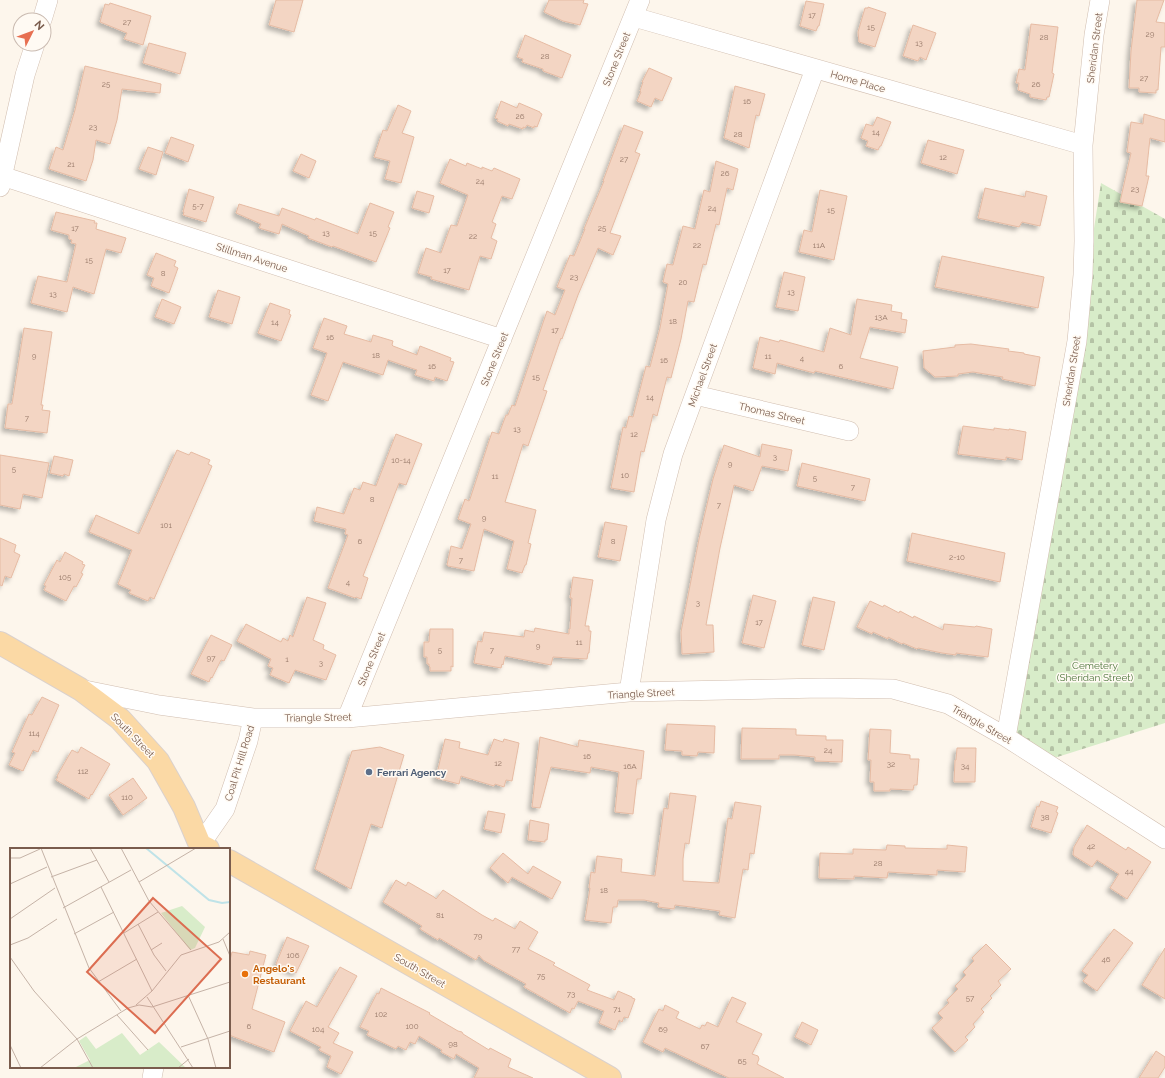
<svg xmlns="http://www.w3.org/2000/svg" width="1165" height="1078" viewBox="0 0 1165 1078" font-family="Raleway,sans-serif">
	<defs>
		<pattern id="cemetery-stones" width="16" height="16" patternUnits="userSpaceOnUse"><rect width="16" height="16" fill="#d8ecc9"/><path d="M2 7V4a2 2 0 0 1 4 0v3zM10 15v-3a2 2 0 0 1 4 0v3z" fill="#b4c2a5"/></pattern>
		<filter id="shadow"><feDropShadow dx="-3.5" dy="3.5" stdDeviation="2" flood-color="#0004"/></filter>
	</defs>
	<rect width="100%" height="100%" fill="#fdf6ec"/>
	<path fill="url(#cemetery-stones)" d="M1101 183 1165 219V723L1051 759 1007 732 1088 267Z"/>
	<path fill="#f3d5c3" stroke="#e6bba3" filter="url(#shadow)" d="M276 0H303L294 32 269 25Z
		M549 0H584L583 3 588 4 580 25 563 21 544 12Z
		M1137 0H1164L1156 22 1165 23V47H1161L1158 90H1156V93L1139 92V88H1129L1131 51Z
		M806 1 824 4 819 26H818L816 31 800 26Z
		M110 3 151 16 143 45 124 39 127 33 100 22 105 4 109 5Z
		M868 7 886 13 875 47 859 42 858 32 865 8H868Z
		M1031 24 1058 27 1052 73 1054 74 1049 97H1047L1046 100 1030 97V94L1018 90 1019 83H1016L1019 69 1025 70Z
		M913 25 936 33 926 60 920 57 918 61 903 56Z
		M525 35 571 55 562 78 543 71V69L522 62 523 59 517 57Z
		M149 43 186 53 180 74 143 63Z
		M85 66 161 84 160 93 122 89 117 120 110 144 96 140 93 160 86 181 49 169 56 147 63 150 75 110Z
		M649 68 672 78 662 101 655 98 651 107 637 101 641 92 640 91 643 82H642Z
		M735 86 765 94 759 116 756 115 749 148 724 138Z
		M501 101 517 108 519 103 540 112V113L542 114 537 127 534 126V128L527 125 525 128 523 127V129L509 124 508 126 497 121 498 119 495 118Z
		M398 105 411 111 402 133 414 137 401 183 385 179 390 161 374 157 383 130 387 131Z
		M1144 114 1165 120V142L1150 138 1146 176H1149L1142 206 1120 202 1131 153 1127 152 1131 122 1143 124Z
		M877 117 891 122 881 146H880L878 150 866 146 868 141 861 138 866 124 873 126Z
		M624 125 643 132 635 152 640 154 610 233 621 236 613 255 598 248 578 295 562 339 561 338 543 390 547 391 528 446 523 444 505 502 536 510 528 543 531 544 526 565H525L522 573 507 569 514 541 484 529 474 571 448 566 447 565 451 546 462 549 471 524 458 519 465 499 469 501 470 499 492 432 499 434 506 415H508L512 405 515 406 547 311 555 315 565 290 557 287 570 255 574 256 585 229H584L604 181H603Z
		M171 137 194 145 188 162 165 153Z
		M928 140 964 150 957 174 921 163Z
		M148 147 163 152 156 175 139 169Z
		M301 154 316 161 309 178 293 171Z
		M450 159 466 166 467 163 482 169V167L492 171 494 168 520 179 512 199 502 196 492 222 496 224 491 238 497 241 491 259 480 256 469 290 431 279 432 277 418 273 426 248 441 253 451 225 457 226 468 195 440 183Z
		M716 161 738 169 733 190 727 188 719 225 716 224 706 265 703 264 694 302 688 301 681 339 671 378 667 377 657 416 653 414 644 452 641 451 634 492 611 488 623 427 626 428 629 416 633 417 646 366 650 367 660 328 668 284 663 282 667 264 673 265 683 226 695 229 704 190 710 192Z
		M985 188 1025 197 1026 191 1047 196 1040 226 1022 222 1019 227 978 218Z
		M189 189 214 197 206 222 183 215 184 212H183Z
		M820 190 847 196 834 260 799 252 804 230 812 232Z
		M417 191 434 196 429 213 412 208Z
		M370 203 394 212 388 227 390 228 376 262 333 246 332 247 308 238 309 236 282 224 279 234 259 228 261 224 236 213 239 204 279 216 282 208 315 220 316 218 358 234Z
		M56 212 95 221 94 223H97L96 229 126 238 121 253 106 249 94 294 73 287 67 312 31 303 38 276 67 282 76 244 71 243 72 240 69 239V235L51 230Z
		M156 253 176 261 174 266 178 268 169 293 151 286 154 278 147 275Z
		M942 256 1044 277 1038 308 935 287Z
		M784 272 805 277 798 311 776 307Z
		M218 290 240 297 232 324 209 317Z
		M162 299 181 307 174 324 155 317Z
		M857 299 892 305 891 311 902 313 901 319 907 320 905 333 870 327 860 358 898 367 893 389 815 371 814 373 777 363 775 374 753 368 760 337 779 342 780 340 824 352 830 328 851 335Z
		M270 303 290 310 289 314 291 315 281 341 258 333Z
		M324 318 347 326 344 334 371 342 373 335 393 341 392 345 393 346 417 355 420 346 451 358 450 361 454 362 447 381 435 377 434 381 415 375 417 370 388 360 383 375 343 362 328 401 311 395 327 353 313 348Z
		M24 328 52 332 41 405H43L42 410 50 411 47 433 5 428 8 404H12Z
		M971 344 1009 349 1008 351 1024 353V354L1040 357 1035 386 1002 379 1003 377 973 372 958 374V376L935 377 924 368 923 351 955 347V345Z
		M963 426 994 430V428L1009 430V429L1026 432 1022 460 1006 457V460L958 454Z
		M396 434 422 444 406 485 399 483 363 576 368 578 361 599 356 597 355 598 328 588 348 535 345 534 346 529 314 521 317 507 344 514 354 488 360 490 363 482 376 486Z
		M762 444 792 450 788 471 762 466 753 491 734 485 720 548 706 625H713L714 652 682 654 681 632 699 539 713 479 724 445 760 457Z
		M177 450 189 455 191 452 210 460 208 464 212 466 154 599 150 597 148 601 129 593 131 590 118 584 132 550 89 532 96 515 139 534Z
		M0 455 49 463 42 498 23 494 20 509 0 505Z
		M54 456 73 460 69 476 64 474 63 476 50 473Z
		M802 463 870 479 865 501 797 486Z
		M605 522 627 526 620 561 598 557Z
		M912 533 1005 553 1000 582 907 561Z
		M0 538 16 545 14 552 20 555 11 578 5 576 2 586 0 585Z
		M65 552 83 562 82 564 85 565 81 573 83 574 76 587 74 586 66 601 44 590 46 586 44 585 57 560 60 562Z
		M573 577 593 580 585 626H589V631H591L589 653H588L587 659 553 657 551 665 505 656 503 665 502 664 501 668 474 663 478 641 482 642 484 632 524 637 525 630 534 632 535 628 569 634V629H570L572 598H570Z
		M753 595 776 601 764 648 742 643Z
		M307 597 326 603 313 640 324 645 323 649 336 655 326 680 295 670 289 683 270 675 273 668 268 666 271 659 237 641 246 624 281 642 283 638 288 641 290 635 293 637Z
		M813 597 835 602 824 650 802 645Z
		M870 601 883 607 884 605 899 613 900 611 913 618 914 616 943 630 944 624 975 627 976 626 992 629 988 657 956 653V655L942 653 918 648 917 649 903 643 902 644 888 637V639L873 632 872 634 857 627Z
		M430 629H453V667L451 666V671H430V667L429 666V664H427V657H424V642H429Z
		M211 635 232 645 224 661 221 660 212 678 211 677 209 682 191 674Z
		M42 697 59 705 38 752 33 750 23 771 9 765 15 753 12 752 29 714 32 715Z
		M667 724 715 726 714 753 698 752 697 756 682 755V751L665 750Z
		M742 728 796 729V735L826 736V740H843L842 762 815 761V757L794 755H779V759H741Z
		M870 729 891 730 890 753 910 755V759H919L917 785H914L913 790 890 789V791H874V782H870L871 760H868Z
		M540 737 578 747 579 740 644 751 641 779H637L633 814 615 812 619 772 591 767 590 773 551 767 540 808 532 807Z
		M445 739 460 742 459 748 488 755 494 739 503 742 504 739 519 743 512 781 506 780 504 787 495 784 494 786 461 776 459 784 436 778Z
		M81 747 110 764 92 795 91 794 89 799 56 780 58 777 57 776 72 750 78 753Z
		M380 747 404 755 382 828 371 824 351 889 315 869 352 751Z
		M957 748H976L975 782H954L955 760H956Z
		M133 778 147 798 123 815 109 795Z
		M670 793 696 796 689 844 685 843 683 859V881L719 883 728 818 732 819 735 802 761 806 754 854 750 853 748 870 743 869 735 918 719 915 720 911 691 907 675 905 674 909 658 907 659 903 644 900H618L617 907H613L611 923 585 920 590 888H589L591 872 595 873 597 856 622 859 621 872 655 876 664 808 668 809Z
		M1041 801 1058 807 1056 812 1058 813 1051 833 1031 827 1037 806 1039 807Z
		M488 811 505 814 501 833 484 829Z
		M530 820 549 824 547 840H545V842L528 840Z
		M1087 825 1126 850 1128 847 1151 862 1127 899 1110 888 1119 874 1097 860 1092 867 1073 855 1074 847Z
		M887 845 905 846V848L947 849V845L967 847 965 872 937 870V875L888 872 887 878 854 876V879L819 878 820 853 853 854V849L886 850Z
		M503 853 528 874 533 866 561 882 552 899 512 877 508 883 490 868Z
		M396 880 406 886 408 882 434 897 436 899 443 890 482 915 493 921 495 918 515 929 520 921 538 932 528 949 555 963 553 965 590 985 587 990 614 1000 618 991 632 997V998L635 999 628 1018 624 1017 622 1022 619 1020 615 1030 599 1023 604 1011 578 1001 574 1009 572 1008 570 1013 524 987 526 984 483 960 479 955 476 960 439 938 438 940 420 929 422 926 383 902Z
		M1114 929 1133 943 1097 991 1083 981 1088 975 1082 971Z
		M287 937 309 946 296 973 276 964Z
		M986 944 1011 969 998 981 1001 985 990 996 992 998 981 1009 984 1012 973 1024 975 1027 965 1037 968 1040 955 1052 932 1028 943 1018 938 1013 949 1003 947 1000 958 989 955 986 966 975 963 972 974 961 972 958Z
		M1165 948V999L1142 985Z
		M250 951 266 955 252 1009 285 1022 274 1052 229 1035V964L232 952 249 955Z
		M340 967 357 976 328 1027 339 1033 333 1043 353 1052 341 1074 327 1067 331 1056 319 1050 321 1047 290 1031 306 1001 317 1007Z
		M381 988 430 1013 429 1014 458 1031 462 1032 463 1034 489 1050 490 1048 511 1059 508 1067 533 1078H474L479 1068 456 1054 454 1059 441 1052 442 1050 419 1036 415 1044 410 1042 406 1050 398 1046 396 1049 367 1035 369 1031 360 1027 377 993 379 994Z
		M732 997 746 1003 736 1022 762 1034 752 1054 758 1056 759 1059 757 1064 784 1078H729L665 1048 663 1052 643 1042 659 1009 663 1011 665 1005 679 1012 676 1018 700 1029 702 1025 705 1026 707 1022 718 1027Z
		M802 1022 818 1030 811 1045 795 1037Z
		M1156 1051 1165 1057V1067L1158 1078H1139Z"/>
	<g fill="none" stroke-linecap="round" stroke-linejoin="round">
		<g stroke="#d1beb0" stroke-width="20">
			<path id="minor" d="M634 17 1083 145
				M42 20 48 0
				M2 176 502 339
				M0 187 25 75 35 44
				M695 395 849 431
				M80 689 159 705 253 718H347L629 692 822 688 893 689 948 704 1006 737 1165 839
				M629 692 656 520 673 454 815 69
				M347 718 640 0
				M1006 737 1077 341 1083 275 1084 241 1083 145 1094 35 1100 0
				M200 849V845L225 809 248 741 253 718
				M152 1078 154 1067"/>
		</g>
		<g stroke="#dad1cd" stroke-width="24">
			<path id="major" d="M0 643 80 689 120 719 158 761 184 807 200 845 208 849
				M229 861 610 1078"/>
		</g>
		<use href="#minor" stroke="#fff" stroke-width="19"/>
		<use href="#major" stroke="#fbd9a5" stroke-width="22"/>
	</g>
	<circle fill="#5c6f8a" stroke="#fffaf3" stroke-width="1.5" cx="369" cy="772" r="4"/>
	<circle fill="#e8710a" stroke="#fffaf3" stroke-width="1.5" cx="245" cy="974" r="4"/>
	<g text-anchor="middle" stroke-width="3" stroke-linejoin="round" paint-order="stroke">
		<g font-size="8" fill="#987a6a">
			<text x="812" y="18">17</text>
			<text x="127" y="25">27</text>
			<text x="871" y="30">15</text>
			<text x="1150" y="37">29</text>
			<text x="1044" y="40">28</text>
			<text x="919" y="46">13</text>
			<text x="545" y="59">28</text>
			<text x="1144" y="81">27</text>
			<text x="106" y="87">25</text>
			<text x="1036" y="87">26</text>
			<text x="747" y="104">16</text>
			<text x="520" y="119">26</text>
			<text x="93" y="130">23</text>
			<text x="876" y="135">14</text>
			<text x="738" y="137">28</text>
			<text x="943" y="160">12</text>
			<text x="624" y="162">27</text>
			<text x="71" y="167">21</text>
			<text x="725" y="176">26</text>
			<text x="480" y="184">24</text>
			<text x="1135" y="192">23</text>
			<text x="198" y="209">5-7</text>
			<text x="712" y="211">24</text>
			<text x="831" y="213">15</text>
			<text x="75" y="231">17</text>
			<text x="602" y="231">25</text>
			<text x="326" y="236">13</text>
			<text x="373" y="236">15</text>
			<text x="473" y="239">22</text>
			<text x="697" y="248">22</text>
			<text x="819" y="248">11A</text>
			<text x="89" y="263">15</text>
			<text x="447" y="273">17</text>
			<text x="163" y="276">8</text>
			<text x="574" y="280">23</text>
			<text x="683" y="285">20</text>
			<text x="791" y="295">13</text>
			<text x="53" y="297">13</text>
			<text x="881" y="320">13A</text>
			<text x="673" y="324">18</text>
			<text x="275" y="325">14</text>
			<text x="555" y="333">17</text>
			<text x="330" y="340">16</text>
			<text x="376" y="358">18</text>
			<text x="34" y="359">9</text>
			<text x="768" y="359">11</text>
			<text x="802" y="361">4</text>
			<text x="664" y="363">16</text>
			<text x="432" y="369">16</text>
			<text x="841" y="369">6</text>
			<text x="536" y="380">15</text>
			<text x="650" y="400">14</text>
			<text x="27" y="421">7</text>
			<text x="517" y="432">13</text>
			<text x="634" y="437">12</text>
			<text x="775" y="460">3</text>
			<text x="401" y="463">10-14</text>
			<text x="730" y="467">9</text>
			<text x="14" y="472">5</text>
			<text x="625" y="478">10</text>
			<text x="495" y="479">11</text>
			<text x="815" y="481">5</text>
			<text x="853" y="490">7</text>
			<text x="372" y="502">8</text>
			<text x="719" y="508">7</text>
			<text x="484" y="521">9</text>
			<text x="166" y="528">101</text>
			<text x="360" y="544">6</text>
			<text x="613" y="544">8</text>
			<text x="957" y="560">2-10</text>
			<text x="461" y="563">7</text>
			<text x="65" y="580">105</text>
			<text x="348" y="585">4</text>
			<text x="698" y="606">3</text>
			<text x="759" y="625">17</text>
			<text x="579" y="645">11</text>
			<text x="538" y="649">9</text>
			<text x="440" y="653">5</text>
			<text x="492" y="653">7</text>
			<text x="211" y="661">97</text>
			<text x="287" y="662">1</text>
			<text x="321" y="666">3</text>
			<text x="34" y="736">114</text>
			<text x="828" y="753">24</text>
			<text x="587" y="759">16</text>
			<text x="498" y="766">12</text>
			<text x="891" y="767">32</text>
			<text x="630" y="769">16A</text>
			<text x="965" y="769">34</text>
			<text x="83" y="774">112</text>
			<text x="127" y="800">110</text>
			<text x="1045" y="820">38</text>
			<text x="1091" y="849">42</text>
			<text x="878" y="866">28</text>
			<text x="1129" y="874">44</text>
			<text x="604" y="893">18</text>
			<text x="440" y="918">81</text>
			<text x="478" y="939">79</text>
			<text x="516" y="952">77</text>
			<text x="293" y="958">106</text>
			<text x="1106" y="962">46</text>
			<text x="541" y="979">75</text>
			<text x="571" y="997">73</text>
			<text x="970" y="1001">57</text>
			<text x="617" y="1012">71</text>
			<text x="381" y="1017">102</text>
			<text x="249" y="1029">6</text>
			<text x="412" y="1029">100</text>
			<text x="318" y="1032">104</text>
			<text x="663" y="1032">69</text>
			<text x="453" y="1047">98</text>
			<text x="705" y="1049">67</text>
			<text x="742" y="1064">65</text>
		</g>
		<g font-size="10" fill="#7a5c4d" stroke="#fffaf3">
			<text transform="translate(1094 48) rotate(-83)" y="4">Sheridan Street</text>
			<text transform="translate(616 59) rotate(-68)" y="4">Stone Street</text>
			<text transform="translate(858 81) rotate(16)" y="4">Home Place</text>
			<text transform="translate(252 257) rotate(18)" y="4">Stillman Avenue</text>
			<text transform="translate(494 359) rotate(-68)" y="4">Stone Street</text>
			<text transform="translate(1071 371) rotate(-81)" y="4">Sheridan Street</text>
			<text transform="translate(702 375) rotate(-70)" y="4">Michael Street</text>
			<text transform="translate(772 413) rotate(13)" y="4">Thomas Street</text>
			<text transform="translate(371 659) rotate(-68)" y="4">Stone Street</text>
			<text transform="translate(641 693) rotate(-3)" y="4">Triangle Street</text>
			<text transform="translate(318 717) rotate(-1)" y="4">Triangle Street</text>
			<text transform="translate(982 724) rotate(30)" y="4">Triangle Street</text>
			<text transform="translate(133 735) rotate(46)" y="4">South Street</text>
			<text transform="translate(239 763) rotate(-73)" y="4">Coal Pit Hill Road</text>
			<text transform="translate(420 970) rotate(30)" y="4">South Street</text>
		</g>
		<g font-size="10" fill="#537a41" stroke="#fffaf3">
			<text x="1095" y="669">Cemetery<tspan x="1095" dy="12">(Sheridan Street)</tspan></text>
		</g>
		<g font-size="10" font-weight="bold" fill="#4e5e75" stroke="#fffaf3" text-anchor="start">
			<text x="377" y="776">Ferrari Agency</text>
		</g>
		<g font-size="10" font-weight="bold" fill="#c56008" stroke="#fffaf3" text-anchor="start">
			<text x="253" y="972">Angelo's<tspan x="253" dy="12">Restaurant</tspan></text>
		</g>
	</g>
	<g transform="translate(10 848)">
		<rect width="220" height="220" fill="#fdf6ec"/>
		<path d="M172 58 195 79 185 100 180 102 151 65Z" fill="#d8ecc9"/>
		<path d="M112 185 130 207 149 194 176 220H64L80 212 69 193 76 188 86 201Z" fill="#d8ecc9"/>
		<path fill="none" stroke="#bfe3e8" stroke-width="2" d="M136 0 199 52 212 55 220 54"/>
		<path fill="none" stroke="#c5b3a7" stroke-width="1" d="M31 0 79 120 111 163M80 0 99 34M111 0 139 53 181 102M0 10H10L30 1M41 29 87 12M129 34 186 0M0 36 37 19M91 39 142 143M53 60 121 22M0 71 45 40M128 76 144 107 156 123M114 85 148 64M64 86 104 64M213 91 220 108M0 97 18 90 47 71M141 102 152 95M0 109 24 143 67 191 118 160 129 157 142 159 220 134M88 134 127 111M178 147 198 191 206 220M137 149 183 220M126 157 142 143 171 107 209 94 220 84M107 167 138 202M0 197 11 220M171 199 220 183M30 220 67 191 83 220M168 220 179 211"/>
		<path fill="#dc6d51" fill-opacity="0.15" stroke="#dc6d51" stroke-width="2" d="M143 50 211 111 145 185 77 124Z"/>
		<rect width="220" height="220" fill="none" stroke="#7a5c4d" stroke-width="2"/>
	</g>
	<g transform="translate(32 32) rotate(48)"><circle r="19" fill="#fffaf3" stroke="#cabbb1"/>
	<path d="M0-3L7 15L0 10L-7 15Z" fill="#e76f51"/>
	<text y="-6" font-size="11" font-weight="bold" text-anchor="middle" fill="#7a5c4d">N</text>
	</g>
</svg>
